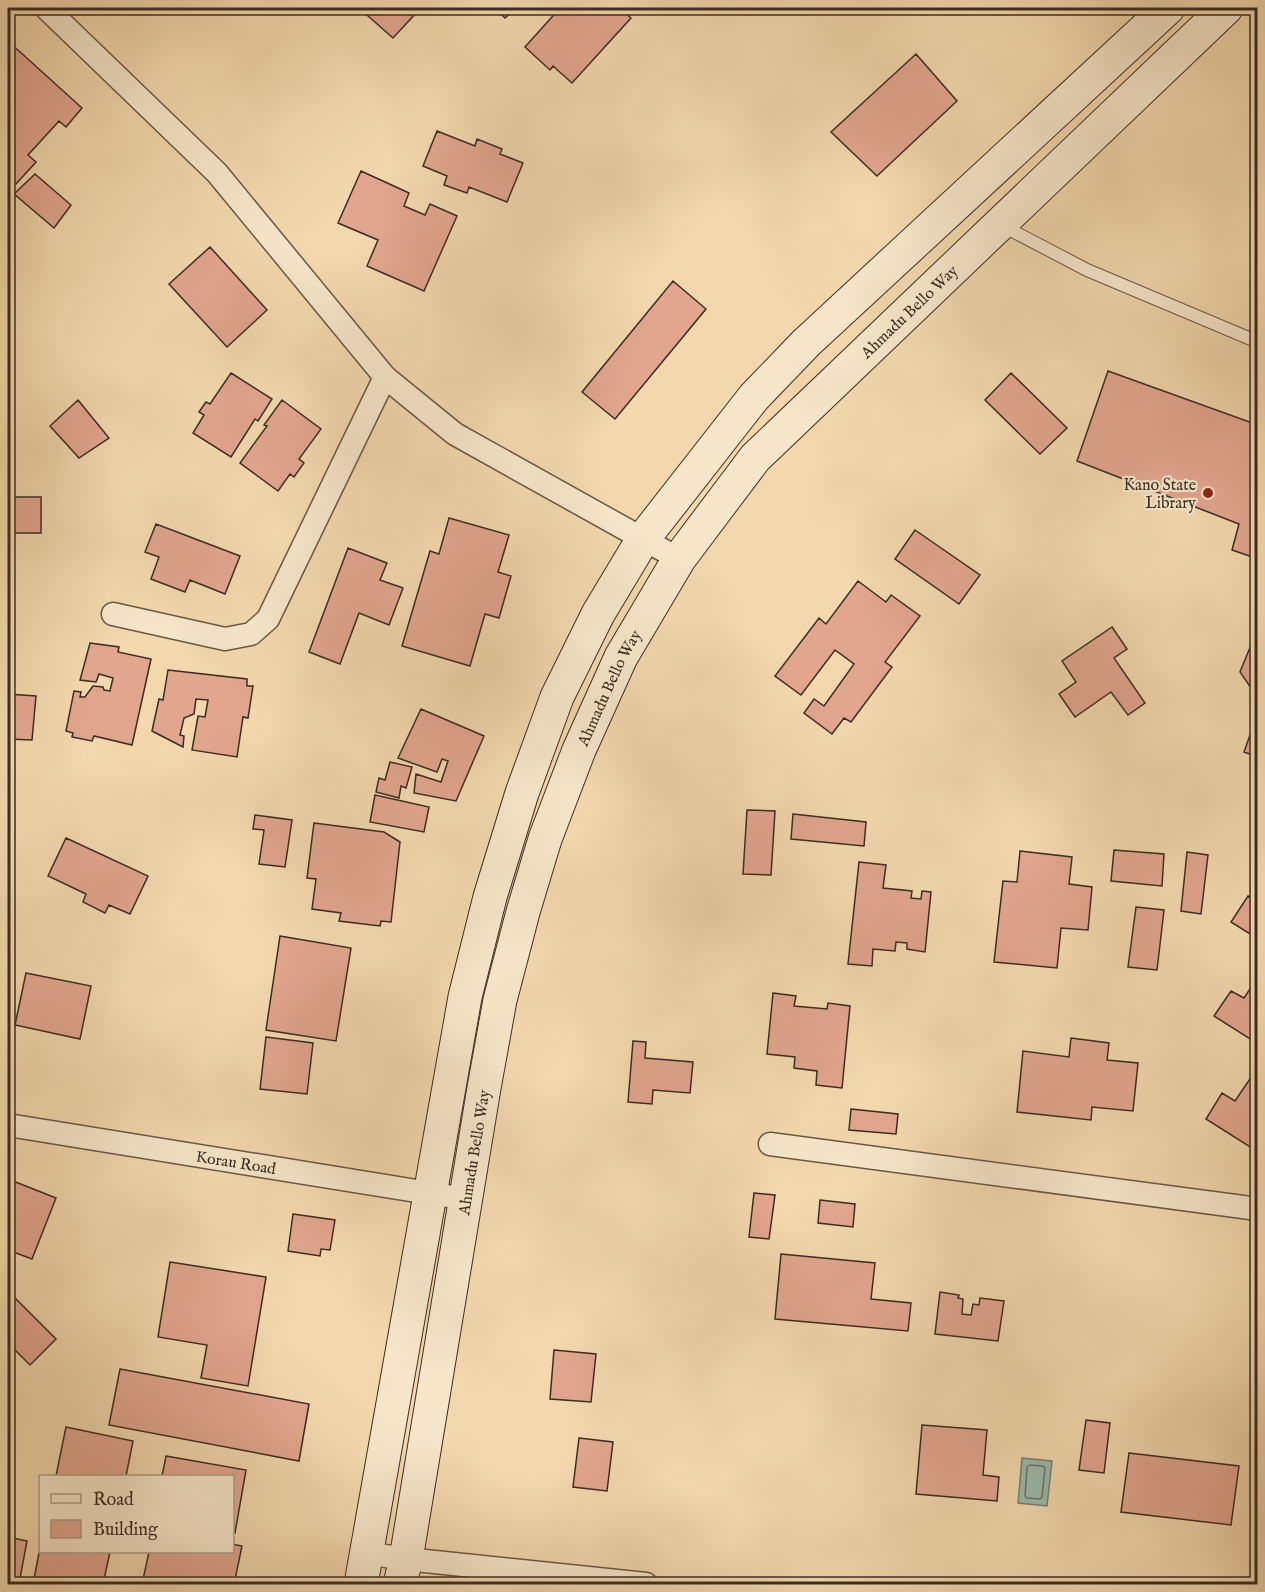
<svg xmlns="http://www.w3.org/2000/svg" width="1265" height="1592" viewBox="0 0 1265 1592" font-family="'IM FELL English',serif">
	<rect width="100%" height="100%" fill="#f3d8ae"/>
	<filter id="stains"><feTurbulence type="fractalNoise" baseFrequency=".00333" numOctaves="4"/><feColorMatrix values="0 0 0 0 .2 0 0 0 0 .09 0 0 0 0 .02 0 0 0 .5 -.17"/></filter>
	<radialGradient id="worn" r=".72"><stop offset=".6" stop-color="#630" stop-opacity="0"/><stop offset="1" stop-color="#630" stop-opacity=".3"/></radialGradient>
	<path fill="#9bb9ac" stroke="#758174" stroke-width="1.5" d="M1022 1458 1052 1461 1047 1506 1018 1503Z"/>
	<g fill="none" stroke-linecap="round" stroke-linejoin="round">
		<path stroke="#6c7266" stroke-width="1.5" d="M1030 1465 1043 1466 1045 1468 1042 1497 1040 1499 1027 1498 1025 1496 1027 1467Z"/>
	</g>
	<path fill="#e2a68f" stroke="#3c2c21" stroke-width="1.5" d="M359 8H412L417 12 393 38Z
		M495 8H516L505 18Z
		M560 8H619L631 18 572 83 553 66 550 70 525 47Z
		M8 41 82 108 66 127 59 121 28 155 36 162 16 184 8 177Z
		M916 54 957 101 877 176 831 132Z
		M437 131 475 146 477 139 502 149 500 154 523 163 507 202 469 187 467 193 444 185 447 176 423 166Z
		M361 171 409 193 404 206 425 215 430 204 457 216 424 291 367 266 378 240 338 223Z
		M35 174 71 205 54 228 14 194Z
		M210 247 267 310 227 347 169 284Z
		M673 281 706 309 615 419 582 392Z
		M1108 371 1258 425V559L1232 550 1239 524 1077 461Z
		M231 373 272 399 258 421 255 419 231 457 193 433 204 415 199 412 206 402 210 404Z
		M1011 373 1067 428 1040 454 985 400Z
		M78 400 109 438 79 458 50 426Z
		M282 400 321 429 299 459 304 463 294 477 290 474 278 491 240 463 267 426 264 425Z
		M8 497H41V533H8Z
		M449 518 509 535 498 572 511 576 499 618 485 614 470 666 402 646 430 551 439 554Z
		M156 524 240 556 225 594 190 580 185 592 151 579 159 557 145 552Z
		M915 530 980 575 959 604 895 559Z
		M348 548 387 563 380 580 403 588 389 625 359 613 340 664 309 652Z
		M858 581 886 602 891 595 920 616 885 662 892 667 851 722 844 718 832 734 804 713 814 699 824 706 854 664 835 650 801 695 775 676 819 618 826 624Z
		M1112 627 1127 649 1114 658 1145 703 1128 715 1111 692 1075 717 1059 694 1076 682 1062 661Z
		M1258 628V698L1240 672Z
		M90 643 119 647 118 652 151 659 132 745 94 736 92 741 72 737 73 733 66 731 74 691 81 692 80 697H85L93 686 103 687 104 690 110 691 113 678 99 674 96 682 80 680Z
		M168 670 247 679V686H253L248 718 243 717 237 757 192 750 198 716 205 717 208 700 196 699 194 714 184 718 180 735 184 736 183 747 152 731 159 699 163 700Z
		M8 694 36 696 32 740 8 739Z
		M421 709 484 736 456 801 414 793 416 774 441 782 448 761 442 759 437 772 398 758Z
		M1258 712V757L1244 752Z
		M390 762 412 767 406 788 401 786 399 798 376 792 379 778 385 780Z
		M375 795 429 807 424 832 370 822Z
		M747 810 775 811 771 875 743 874Z
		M793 814 866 822 864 846 791 839Z
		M255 815 292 820 285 867 259 864 264 830 253 829Z
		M314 823 384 832 400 842 391 922 381 921 380 926 339 921 341 913 312 909 316 879 307 878Z
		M66 838 148 876 130 914 109 905 105 913 83 902 86 894 48 876Z
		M1114 850 1164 854 1162 886 1111 881Z
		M1020 851 1072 857 1069 884 1092 887 1088 930 1061 928 1057 968 994 962 1003 881 1017 882Z
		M1187 852 1208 855 1201 914 1181 911Z
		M859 862 886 865 883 888 912 891 911 898 921 899 922 891 931 892 925 952 907 949V943L896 942 895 951 873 949 872 966 848 964Z
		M1248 896 1258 902V939L1231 922Z
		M1136 907 1164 910 1157 970 1128 967Z
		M280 936 351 948 336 1041 266 1030Z
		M26 973 91 986 80 1039 15 1025Z
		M1258 977V1044L1214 1016 1231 991 1244 998Z
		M773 993 796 996 794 1006 827 1009 828 1003 850 1006 842 1088 816 1085 817 1071 794 1068 795 1057 767 1054Z
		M266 1037 313 1043 307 1094 260 1089Z
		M1071 1038 1109 1043 1107 1060 1138 1063 1133 1111 1092 1107 1091 1120 1017 1112 1023 1051 1069 1057Z
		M633 1041 646 1042 645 1058 693 1062 690 1093 653 1090 652 1104 628 1102Z
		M1252 1076 1258 1079V1152L1206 1119 1222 1093 1235 1101Z
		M851 1109 898 1114 896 1134 849 1130Z
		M8 1179 56 1198 32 1259 8 1250Z
		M754 1193 775 1195 769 1239 749 1237Z
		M820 1200 855 1204 853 1227 818 1223Z
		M293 1214 335 1220 330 1250 321 1249 320 1256 288 1251Z
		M781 1254 875 1263 871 1299 911 1303 908 1331 775 1319Z
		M170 1262 266 1277 248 1386 201 1378 207 1345 158 1337Z
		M8 1291 56 1339 30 1365 8 1343Z
		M940 1292 959 1295 958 1298 963 1299 962 1314 971 1315 973 1304 979 1305 980 1298 1004 1301 998 1341 935 1334Z
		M554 1350 596 1354 591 1402 550 1399Z
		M120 1369 309 1404 299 1461 109 1425Z
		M1086 1420 1110 1423 1104 1473 1079 1470Z
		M922 1425 987 1430 983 1475 999 1477 997 1501 916 1494Z
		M66 1427 133 1441 126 1476H56Z
		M579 1438 613 1442 607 1491 573 1487Z
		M1129 1453 1239 1466 1231 1525 1121 1512Z
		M166 1456 246 1470 235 1533 232 1532V1476H162Z
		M8 1537 27 1541 19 1584H8Z
		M232 1544 242 1546 234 1584H142L149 1552H232Z
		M40 1548V1552H110L103 1584H33Z"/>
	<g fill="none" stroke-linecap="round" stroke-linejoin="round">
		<g stroke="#6a5744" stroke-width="14">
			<path id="lane" d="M1003 226 1087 270 1258 342"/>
		</g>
		<g stroke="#6a5744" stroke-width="25">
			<g id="street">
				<path d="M46 8 217 173 385 377 455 434 679 559"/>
				<path d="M113 614 225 639 251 634 268 619 385 377"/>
				<path id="s1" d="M8 1125 466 1199"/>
				<path d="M770 1144 1258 1209"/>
				<path d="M365 1553 406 1559 646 1584"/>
			</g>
		</g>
		<g stroke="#3c2c21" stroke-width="35">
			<g id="secondary">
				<path d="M361 1584 465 997 490 897 522 793 557 697 598 614 643 539 754 397 806 343 1168 8"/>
				<path id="s2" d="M400 1584 406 1559 484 1088 500 1000 523 912 545 839 579 750 621 657 679 559 755 458 1226 8"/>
			</g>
		</g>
		<use href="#lane" stroke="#f7e6ca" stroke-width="12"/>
		<use href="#street" stroke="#f7e6ca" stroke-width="22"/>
		<use href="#secondary" stroke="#f7e6ca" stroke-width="33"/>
	</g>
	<circle fill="#8f2418" stroke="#f7e6ca" stroke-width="2" cx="1208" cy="493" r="6"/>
	<g text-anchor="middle" stroke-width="4.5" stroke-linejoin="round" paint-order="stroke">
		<g font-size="16" fill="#3c2c21" stroke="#f7e6ca">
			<text dy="6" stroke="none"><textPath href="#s2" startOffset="1410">Ahmadu Bello Way</textPath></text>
			<text dy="6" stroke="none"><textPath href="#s2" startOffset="924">Ahmadu Bello Way</textPath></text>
			<text dy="6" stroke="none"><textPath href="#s2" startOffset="438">Ahmadu Bello Way</textPath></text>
			<text dy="6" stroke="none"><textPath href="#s1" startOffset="231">Korau Road</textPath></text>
		</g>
		<g font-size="16" fill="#3c2c21" stroke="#f7e6ca" text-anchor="end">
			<text x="1196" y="490">Kano State<tspan x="1196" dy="18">Library</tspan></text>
		</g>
	</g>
	<rect width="1265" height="1592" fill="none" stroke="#f3d8ae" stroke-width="30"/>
	<rect x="9" y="9" width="1247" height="1574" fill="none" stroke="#3c2c21" stroke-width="3"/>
	<rect x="15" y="15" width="1235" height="1562" fill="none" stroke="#3c2c21" stroke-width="1.5"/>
	<rect x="39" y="1475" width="195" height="78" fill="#f7e6ca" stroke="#ac9c86" stroke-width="1.5"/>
	<rect x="51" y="1494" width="30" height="9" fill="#f7e6ca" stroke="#ac9c86" stroke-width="1.5"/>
	<text x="93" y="1505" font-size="18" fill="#3c2c21">Road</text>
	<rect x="51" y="1520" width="30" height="18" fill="#e2a68f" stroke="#ac9c86" stroke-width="1.5"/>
	<text x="93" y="1535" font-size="18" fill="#3c2c21">Building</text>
	<rect width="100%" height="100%" filter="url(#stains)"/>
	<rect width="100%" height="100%" fill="url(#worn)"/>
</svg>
